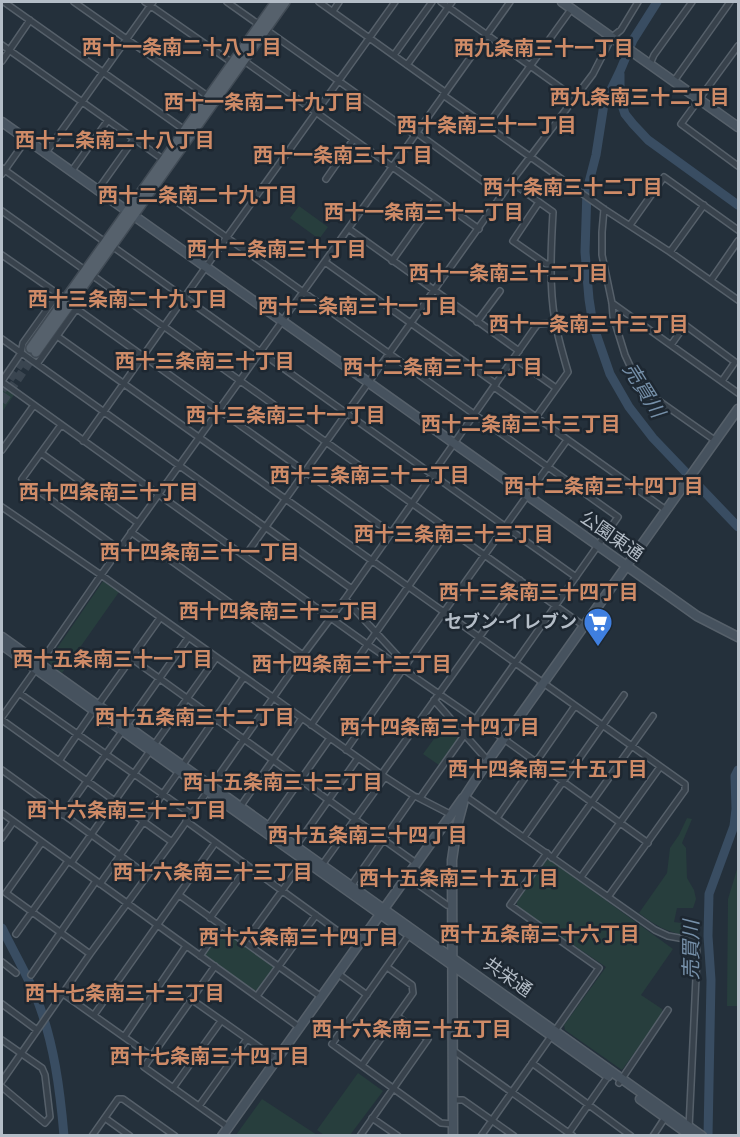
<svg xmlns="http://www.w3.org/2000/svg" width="740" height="1137" viewBox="0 0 740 1137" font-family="Lato,'Noto Sans JP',sans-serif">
	<rect width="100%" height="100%" fill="#24303b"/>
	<path fill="#273e3d" d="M299 206 328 227 319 239 290 218Z
		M4 387 14 395 2 412V388Z
		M103 581 119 592 62 673 51 665 49 660Z
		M447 721 459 736 439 765 423 754Z
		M687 818 692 819 682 843 686 848 687 878 694 890 696 899 693 908H677L674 922 688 924 687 936C666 931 657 927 639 913L667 873 670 848 679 835Z
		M546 860H550L673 949 641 995 662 1009 663 1013 622 1070 565 1030 564 1025 606 967 517 907V902Z
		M738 866V1006H727L728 899Z
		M224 930 273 967 274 970 260 990 255 991 206 956V953L220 931Z
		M358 1073 383 1091 350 1135H324L317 1130Z
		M262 1099 317 1135H236Z"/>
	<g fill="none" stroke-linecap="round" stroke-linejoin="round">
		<path stroke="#394d62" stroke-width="9" d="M657 2 633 40 620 71 604 104 596 155 587 190 585 252 589 299 593 325 610 374 629 407 653 438 738 527
			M620 74V99L625 114 633 124 648 140 738 205
			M2 928C13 951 27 974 37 999 54 1043 60 1089 64 1136
			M708 1136 711 980 708 936 709 894 734 826 736 809 735 776 738 770"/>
		<path stroke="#3a4550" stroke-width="9" stroke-dasharray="9 4.5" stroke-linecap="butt" d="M2 390 31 348
			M2 402 36 352"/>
		<g stroke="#56606a" stroke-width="8">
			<path id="street" d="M4 2 186 131
				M74 2 209 97
				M145 2 234 64
				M227 2 415 135
				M319 2 445 92
				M441 2 575 98
				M333 11 339 2
				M2 45 164 160
				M738 46 681 124 738 166
				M394 55 432 2
				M243 60 479 229
				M2 61 30 20
				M650 64 654 55 692 2
				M407 65 452 2
				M674 81 730 2
				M443 95 604 209 670 252 738 300
				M487 126 572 8
				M417 133 502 195
				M45 154 153 2
				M2 168 105 242
				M71 172 108 120
				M2 174 26 140
				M326 179 353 140
				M511 182 553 212C551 248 549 286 555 321 558 338 563 355 568 372L536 417
				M152 184 618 517 420 798
				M97 191 134 139
				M539 202 513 241 546 264H551
				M604 209 602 232V255L612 303 613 316 625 355 631 368 652 396 716 441
				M2 211 584 626
				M630 225 664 177 738 230
				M349 229 519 351
				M112 246 576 577
				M670 252 704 205
				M2 255 61 296
				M392 261 436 199
				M325 262 496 384
				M711 280 738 241
				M612 303 738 393
				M70 304 391 533
				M477 322 500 291
				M57 336 685 784V790L608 897
				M2 339 352 589
				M671 345 685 325 735 362 722 381
				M514 358 556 388
				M37 364 77 308
				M2 381 21 353 23 343 58 294
				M2 382 367 644 504 739 648 843
				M494 387 666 510
				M61 425 22 479 119 549
				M83 441 227 237 395 2
				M2 450 34 405
				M41 453 138 523
				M2 507 101 575 385 777 414 796 351 886
				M131 532 303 655
				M245 556 511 182 593 74 612 37 621 30 638 2
				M345 599 406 665
				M131 658 416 863
				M19 693 191 814
				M434 700 488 761
				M98 705 160 618
				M2 717 43 659 101 575 510 2
				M2 720 172 842
				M311 725 448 530
				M154 745 216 658
				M346 750 403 669 567 440
				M59 761 94 710
				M182 766 244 677
				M2 770 147 875
				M381 775 520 580
				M465 796 655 930 668 936 696 941 697 956 689 1128
				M417 797 450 814
				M240 807 302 718
				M2 813 299 1027
				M63 815 188 638
				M497 818 575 706
				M186 821 357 945
				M268 826 330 738
				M524 837 624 695
				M2 838 13 822
				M42 842 6 893 90 954
				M296 846 358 758
				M552 858 653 716
				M71 863 150 751
				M322 865 385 777
				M406 876 447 905 452 906
				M581 877 660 767
				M100 884 179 771
				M179 895 320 996
				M210 918 248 866
				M16 934 68 861
				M409 935 332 1044 441 1123 453 1124
				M244 943 305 859
				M200 956 221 926
				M2 962 16 973
				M215 966 144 1067 228 1127
				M337 973 367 995
				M31 975 96 881
				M62 993 151 1056
				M257 996 316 915
				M191 999 276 1059
				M2 1004 37 1030
				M94 1015 215 843
				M124 1037 186 946
				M2 1040 42 1068 45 1075 50 1117 45 1123 2 1087
				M454 1051 573 1136
				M532 1063 631 1136
				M362 1065 413 993 412 985 387 967
				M2 1081 90 954 172 842 303 655 345 599 534 329 538 324 555 323
				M619 1083 668 1010
				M173 1088 221 1021
				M453 1100H463L514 1136
				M199 1106 247 1039
				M105 1118 130 1136
				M372 1118 398 1136
				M568 1134 609 1075
				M92 1136 118 1099H123L175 1136
				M360 1136 428 1039 397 1016
				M481 1136 599 968 510 905 547 853
				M653 1136 666 1116"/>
		</g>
		<g stroke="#56606a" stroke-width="11">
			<path id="secondary" d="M562 2 738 127
				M2 122 697 616 738 637
				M2 637 702 1136
				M2 645 608 1076
				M640 1099 691 1136
				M222 1136 463 798
				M453 1136 452 860 457 826 465 796 488 761 738 409"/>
		</g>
		<g stroke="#414b55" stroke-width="12">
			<path id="primary" d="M31 348 276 2
				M36 352 285 2"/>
		</g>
		<use href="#street" stroke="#38424c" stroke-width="5"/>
		<use href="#secondary" stroke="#46525e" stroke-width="8"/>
		<use href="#primary" stroke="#56616c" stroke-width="9"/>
	</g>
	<defs>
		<g id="supermarket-pin" transform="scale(1.5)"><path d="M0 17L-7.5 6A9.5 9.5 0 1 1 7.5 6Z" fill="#3f7fe0" stroke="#1d2731"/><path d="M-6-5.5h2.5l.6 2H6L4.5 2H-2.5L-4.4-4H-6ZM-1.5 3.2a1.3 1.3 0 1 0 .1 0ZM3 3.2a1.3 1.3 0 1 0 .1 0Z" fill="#fff"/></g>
	</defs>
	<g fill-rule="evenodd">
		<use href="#supermarket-pin" x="598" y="622"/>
	</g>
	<g text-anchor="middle" stroke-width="5" stroke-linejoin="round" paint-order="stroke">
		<g font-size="18" fill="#b4bdc7" stroke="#1d2731">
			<text transform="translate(612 536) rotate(35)" y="6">公園東通</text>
			<text transform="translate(508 977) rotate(35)" y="6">共栄通</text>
		</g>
		<g font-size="18" font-weight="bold" fill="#b4bdc7" stroke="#1d2731" text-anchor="end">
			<text x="577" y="628">セブン-イレブン</text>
		</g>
		<g font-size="20" font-weight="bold" fill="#cf8b67" stroke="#1d2731">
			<text x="182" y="54">西十一条南二十八丁目</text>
			<text x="544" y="55">西九条南三十一丁目</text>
			<text x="640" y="104">西九条南三十二丁目</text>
			<text x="264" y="109">西十一条南二十九丁目</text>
			<text x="487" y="132">西十条南三十一丁目</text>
			<text x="115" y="147">西十二条南二十八丁目</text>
			<text x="343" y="162">西十一条南三十丁目</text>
			<text x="573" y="194">西十条南三十二丁目</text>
			<text x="198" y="202">西十二条南二十九丁目</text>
			<text x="424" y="219">西十一条南三十一丁目</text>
			<text x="277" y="256">西十二条南三十丁目</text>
			<text x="509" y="280">西十一条南三十二丁目</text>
			<text x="128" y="306">西十三条南二十九丁目</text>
			<text x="358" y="313">西十二条南三十一丁目</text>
			<text x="589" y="331">西十一条南三十三丁目</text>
			<text x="205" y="368">西十三条南三十丁目</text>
			<text x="443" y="374">西十二条南三十二丁目</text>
			<text x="286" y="422">西十三条南三十一丁目</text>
			<text x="521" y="431">西十二条南三十三丁目</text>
			<text x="370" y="482">西十三条南三十二丁目</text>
			<text x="604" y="493">西十二条南三十四丁目</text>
			<text x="109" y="499">西十四条南三十丁目</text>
			<text x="454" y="541">西十三条南三十三丁目</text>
			<text x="200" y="559">西十四条南三十一丁目</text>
			<text x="539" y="599">西十三条南三十四丁目</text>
			<text x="279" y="618">西十四条南三十二丁目</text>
			<text x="113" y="666">西十五条南三十一丁目</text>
			<text x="352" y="671">西十四条南三十三丁目</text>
			<text x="195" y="724">西十五条南三十二丁目</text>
			<text x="440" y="734">西十四条南三十四丁目</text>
			<text x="548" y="776">西十四条南三十五丁目</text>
			<text x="283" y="789">西十五条南三十三丁目</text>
			<text x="127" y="817">西十六条南三十二丁目</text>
			<text x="368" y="842">西十五条南三十四丁目</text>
			<text x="213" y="879">西十六条南三十三丁目</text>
			<text x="459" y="885">西十五条南三十五丁目</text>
			<text x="540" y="941">西十五条南三十六丁目</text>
			<text x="299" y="944">西十六条南三十四丁目</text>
			<text x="125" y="1000">西十七条南三十三丁目</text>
			<text x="412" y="1036">西十六条南三十五丁目</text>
			<text x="210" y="1063">西十七条南三十四丁目</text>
		</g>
		<g font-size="20" font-style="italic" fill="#7690a9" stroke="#1d2731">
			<text transform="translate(644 390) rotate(58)" y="7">売買川</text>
			<text transform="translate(691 950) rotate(-90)" y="7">売買川</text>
		</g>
	</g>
	<rect width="740" height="1137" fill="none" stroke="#b4bdc7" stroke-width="6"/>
</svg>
